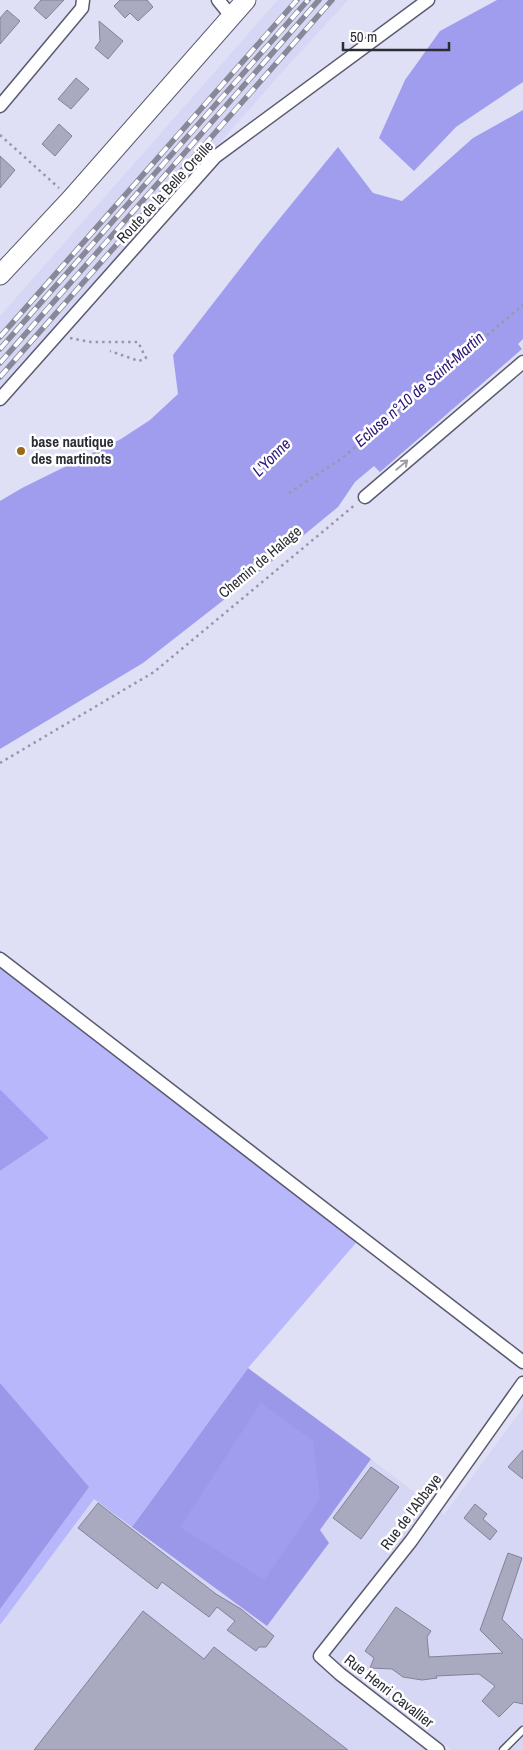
<svg xmlns="http://www.w3.org/2000/svg" width="523" height="1750" viewBox="0 0 523 1750" font-family="'Archivo Narrow',sans-serif">
	<rect width="100%" height="100%" fill="#dfdff6"/>
	<path fill="#d6d6f5" d="M278 0H348L283 71 0 392V316Z
		M523 1408V1750H451L436 1738 427 1750H0V1625L94 1499 267 1626 320 1530 371 1459 444 1515Z"/>
	<path fill="#b8b7fb" d="M0 950 361 1237 248 1368 132 1527 94 1499 0 1625V1171L49 1138 0 1089Z"/>
	<path fill="#9b98e9" d="M248 1368 371 1459 320 1530 329 1543 267 1626 132 1527Z
		M0 1383 89 1487 0 1609Z"/>
	<path fill="#a09dee" d="M497 0H523V82L456 127 414 171 379 138 405 80 440 31Z
		M523 110V339L518 344 522 349 380 472 374 466 355 482 338 507 248 581 143 663 0 749V501L22 488 121 439 150 420 178 394 173 355 263 239 338 147 373 193 402 201 473 138Z
		M0 1089 49 1138 0 1171Z
		M261 1403 313 1441 320 1499 264 1580 180 1527Z"/>
	<path fill="#a9aac0" stroke="#828297" d="M41 0H64L46 19 34 8Z
		M120 0H147L153 7 138 21 130 13 125 18 114 6Z
		M7 10 20 21 0 44V18Z
		M99 21 123 41 108 59 95 48 100 41Z
		M76 78 89 89 71 109 58 99Z
		M59 124 72 136 55 156 42 144Z
		M0 156 15 170 0 188Z
		M523 1450V1479L508 1467Z
		M371 1467 399 1487 361 1539 333 1518Z
		M98 1503 216 1594 241 1609 274 1636 266 1647H259L256 1651 227 1630 235 1621 217 1607 209 1617 162 1582 157 1589 78 1528Z
		M475 1504 487 1514 483 1519 497 1531 490 1540 464 1518Z
		M508 1553 522 1558 502 1619 523 1640V1704L514 1702 499 1717 482 1701 495 1686 479 1674 436 1676 437 1678 422 1680 403 1677 392 1669 370 1668 374 1658 365 1651 396 1607 431 1631 427 1637 429 1657 503 1653 480 1630Z
		M143 1611 204 1659 214 1647 348 1750H34Z"/>
	<g fill="none" stroke-linecap="round" stroke-linejoin="round">
		<g stroke="#5b5b6f" stroke-width="9">
			<path id="service" d="M503 1750 523 1730"/>
		</g>
		<g stroke="#5b5b6f" stroke-width="15">
			<path id="minor" d="M218 0 231 16
				M0 106 82 8 83 0
				M0 399 215 157 428 0
				M365 497 523 362
				M0 959 523 1362
				M438 1750 340 1674 320 1656 411 1541 523 1383"/>
		</g>
		<g stroke="#5b5b6f" stroke-width="21">
			<path id="secondary" d="M0 275 71 199 246 0"/>
		</g>
		<path stroke="#9797a8" stroke-width="2.5" stroke-dasharray="2.5 4" stroke-linecap="butt" d="M0 135 59 188
			M70 338 91 342H138L146 358 139 361 110 351
			M289 493 341 459 523 305
			M0 763 154 672 356 504"/>
		<use href="#service" stroke="#fff" stroke-width="6"/>
		<use href="#minor" stroke="#fff" stroke-width="12"/>
		<use href="#secondary" stroke="#fff" stroke-width="19"/>
		<g stroke="#889" stroke-width="5.5">
			<path id="rail" d="M0 337 297 0
				M0 349 308 0
				M0 363 319 0
				M0 377 332 0"/>
		</g>
		<use href="#rail" stroke="#fff" stroke-width="4" stroke-dasharray="11" stroke-linecap="butt"/>
	</g>
	<defs><path id="oneway-shaft" d="M-6 0H5M1.5-3L5.5 0L1.5 3" fill="none" stroke-width="1.6" stroke-linecap="round" stroke-linejoin="round" transform="scale(1.25)"/></defs>
	<use stroke="#a0a0a4" href="#oneway-shaft" transform="translate(402 465) rotate(-40)"/>
	<circle fill="#98691a" stroke="#fff" stroke-width="2" cx="21" cy="451" r="5"/>
	<g text-anchor="middle" stroke-width="5" stroke-linejoin="round" paint-order="stroke">
		<g font-size="15" fill="#2c2c35" stroke="#fff">
			<text transform="translate(165 192) rotate(-47)" y="5">Route de la Belle Oreille</text>
			<text transform="translate(260 562) rotate(-40)" y="5">Chemin de Halage</text>
			<text transform="translate(411 1512) rotate(-53)" y="5">Rue de l'Abbaye</text>
			<text transform="translate(389 1691) rotate(38)" y="5">Rue Henri Cavallier</text>
		</g>
		<g font-size="15" font-weight="bold" fill="#2c2c35" stroke="#fff" text-anchor="start">
			<text x="31" y="447">base nautique<tspan x="31" dy="17">des martinots</tspan></text>
		</g>
		<g font-size="16" font-style="italic" fill="#2d1774" stroke="#fff">
			<text transform="translate(419 389) rotate(-41)" y="6">Ecluse n°10 de Saint-Martin</text>
			<text transform="translate(271 457) rotate(-45)" y="6">L'Yonne</text>
		</g>
	</g>
	<path d="M343 42v8h106v-8" fill="none" stroke="#2c2c35" stroke-width="2.5"/>
	<text x="350" y="42" font-size="15" fill="#2c2c35" stroke="#ffffff" stroke-width="4" paint-order="stroke">50 m</text>
</svg>
